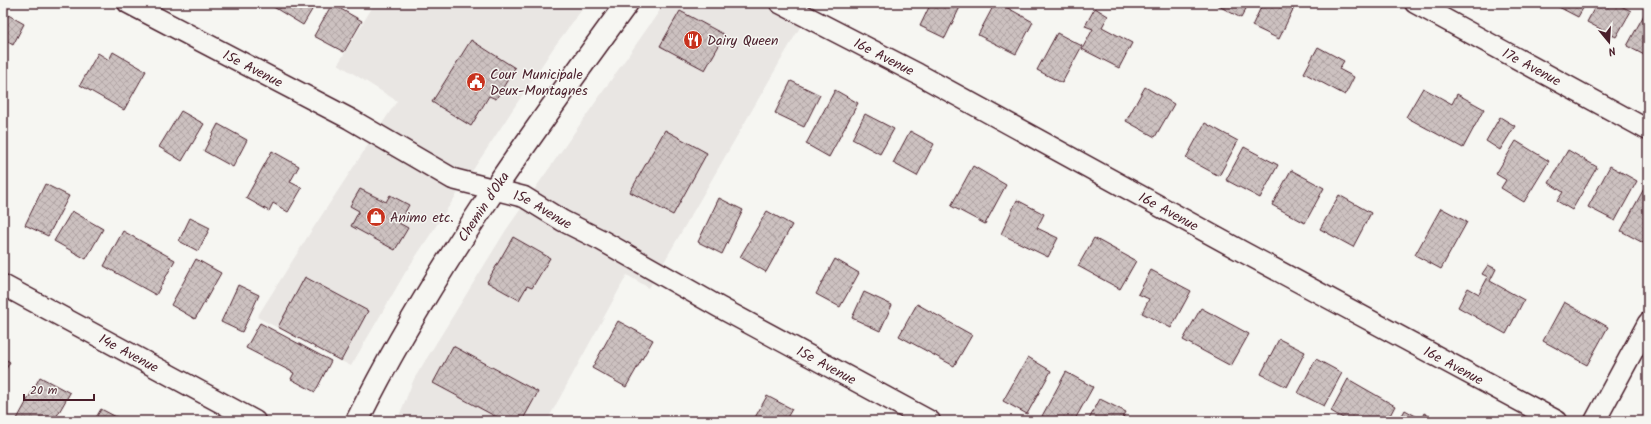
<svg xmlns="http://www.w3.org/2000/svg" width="1651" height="424" viewBox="0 0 1651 424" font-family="Kalam,sans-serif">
	<defs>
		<pattern id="building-cross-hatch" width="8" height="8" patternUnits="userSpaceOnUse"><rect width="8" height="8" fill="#ccc1c0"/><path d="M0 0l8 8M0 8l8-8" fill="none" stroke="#b1a5a5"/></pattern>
	</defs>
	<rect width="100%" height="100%" fill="#f6f6f2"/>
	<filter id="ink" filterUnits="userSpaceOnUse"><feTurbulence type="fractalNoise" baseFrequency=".025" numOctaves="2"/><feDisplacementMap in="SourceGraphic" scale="8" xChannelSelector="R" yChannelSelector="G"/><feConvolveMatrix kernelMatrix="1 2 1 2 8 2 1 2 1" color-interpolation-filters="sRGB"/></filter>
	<g filter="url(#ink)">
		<path fill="#e9e6e3" d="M375 3H587L554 47 405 273 351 366 257 317 310 233 397 101 338 64Z
			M665 3H814L649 288 627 275 547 421H397L414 379 506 230Z"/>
		<path fill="url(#building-cross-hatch)" stroke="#4a1f2b" d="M267 3H316L303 25Z
			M931 3H962L945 38 920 26Z
			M995 3H999L1033 22 1016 54 978 35Z
			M1215 3H1249L1241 18 1215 4Z
			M1263 3H1296L1279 39 1252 26Z
			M1551 3H1586L1578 17Z
			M1597 3H1615L1631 11 1616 37 1587 22Z
			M332 4 362 21 344 52 314 36Z
			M1095 8 1108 16 1102 27 1132 43 1119 68 1082 49 1093 29 1085 26Z
			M680 11 725 35 705 70 660 46Z
			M3 12 24 24 13 45 3 39Z
			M1645 13 1648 15V57L1627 46Z
			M1057 33 1082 46 1062 83 1037 70Z
			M471 40 515 68 496 99 489 96 471 126 432 102Z
			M1318 47 1344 61 1339 69 1354 77 1345 95 1304 73Z
			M113 52 146 71 124 110 80 85 98 53 109 60Z
			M791 81 820 95 804 127 775 113Z
			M1145 87 1174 104 1155 137 1126 121Z
			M1423 88 1452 104 1457 94 1484 109 1463 148 1406 117Z
			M835 90 858 103 829 157 806 144Z
			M181 111 204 124 182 161 159 147Z
			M865 114 894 129 880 154 852 139Z
			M1500 117 1515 126 1500 150 1486 141Z
			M1205 123 1238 141 1219 176 1186 158Z
			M218 124 247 140 233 167 204 151Z
			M665 130 707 153 673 215 630 192Z
			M910 131 934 144 917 176 893 163Z
			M1516 141 1549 161 1524 202 1501 188 1506 180 1496 174Z
			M1244 147 1278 165 1260 198 1226 180Z
			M1568 150 1597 167 1572 210 1557 201 1563 192 1549 183Z
			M272 151 299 166 290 182 302 188 288 212 273 203 269 211 246 198Z
			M973 166 1006 185 985 224 951 206Z
			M1610 166 1637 181 1615 221 1588 207Z
			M1291 170 1324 188 1305 223 1272 205Z
			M45 184 69 196 48 236 25 225Z
			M1646 185 1648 186V242L1647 245 1621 231Z
			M360 189 386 202 390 195 409 205 399 223 408 228 395 250 351 226 359 211 350 206Z
			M1339 195 1371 213 1353 247 1320 229Z
			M719 198 743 210 722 254 698 242Z
			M1017 200 1044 214 1037 228 1058 238 1048 257 1001 234Z
			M1441 208 1467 222 1441 269 1415 255Z
			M72 211 103 229 86 259 54 241Z
			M767 211 792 225 766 272 740 257Z
			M190 218 210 228 198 251 179 241Z
			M123 231 175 260 156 295 104 266Z
			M513 237 550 258 532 288 527 286 519 300 487 282Z
			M1094 238 1136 261 1120 289 1078 266Z
			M196 259 221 273 195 319 171 305Z
			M835 259 859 273 840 307 816 294Z
			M1488 265 1496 269 1490 281 1524 300 1506 334 1458 307 1468 288 1479 294 1488 277 1482 274Z
			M1151 270 1191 291 1171 328 1142 313 1149 299 1138 294Z
			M305 277 368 311 341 361 278 327Z
			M238 285 259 295 242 332 221 322Z
			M864 292 892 305 880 331 852 318Z
			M1564 302 1608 327 1587 365 1543 341Z
			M917 304 972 335 954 366 899 336Z
			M1201 308 1249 334 1231 366 1183 340Z
			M618 321 653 340 626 387 592 368Z
			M260 323 331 361 315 392 291 379 294 373 246 348Z
			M1279 339 1305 352 1287 387 1261 374Z
			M453 346 538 392 522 421H504L433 383Z
			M1028 357 1051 371 1027 414 1003 401Z
			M3 358 10 362 3 374Z
			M1316 359 1342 373 1324 406 1298 393Z
			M1066 372 1093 387 1074 421H1051L1042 416Z
			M40 377 70 393 54 421H21L17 419Z
			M1348 379 1395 406 1387 421H1348L1331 411Z
			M767 396 792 409 785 421H753Z
			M1100 399 1126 412 1121 421H1088Z
			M101 409 124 421H94Z
			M1405 410 1421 419 1424 413 1438 421H1399Z"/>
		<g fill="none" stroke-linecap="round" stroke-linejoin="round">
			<g stroke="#4a1f2b" stroke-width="23">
				<g id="street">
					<path id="s1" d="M128 3 350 119 453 179 524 197 563 221 601 240 719 307 930 421"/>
					<path id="s2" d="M780 3 918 74 1245 253 1557 421"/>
					<path id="s3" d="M1415 3 1648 130"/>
					<path id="s4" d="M3 285 255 421"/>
					<path d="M1595 421 1648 323"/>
				</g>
			</g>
			<g stroke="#4a1f2b" stroke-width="25">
				<g id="secondary">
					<path id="s5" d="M357 421C431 272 529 137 627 3"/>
				</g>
			</g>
			<use href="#street" stroke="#f6f6f2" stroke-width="20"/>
			<use href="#secondary" stroke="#f6f6f2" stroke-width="22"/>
		</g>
	</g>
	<defs>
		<g id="restaurant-disc" transform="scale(1)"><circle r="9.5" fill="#c8321e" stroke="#f6f6f2"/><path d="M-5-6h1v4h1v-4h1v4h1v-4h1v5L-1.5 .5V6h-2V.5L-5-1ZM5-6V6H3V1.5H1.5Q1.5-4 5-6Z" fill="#fff"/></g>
		<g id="civic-disc" transform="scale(1)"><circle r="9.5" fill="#c8321e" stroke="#f6f6f2"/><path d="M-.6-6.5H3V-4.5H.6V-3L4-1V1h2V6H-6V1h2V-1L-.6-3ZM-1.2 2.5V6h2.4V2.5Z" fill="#fff"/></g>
		<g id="shop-disc" transform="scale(1)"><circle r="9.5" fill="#c8321e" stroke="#f6f6f2"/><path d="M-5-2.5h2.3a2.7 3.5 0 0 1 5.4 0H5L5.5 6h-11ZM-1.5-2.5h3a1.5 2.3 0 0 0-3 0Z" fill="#fff"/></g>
	</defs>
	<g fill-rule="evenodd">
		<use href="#restaurant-disc" x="693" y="40"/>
		<use href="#civic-disc" x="476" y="82"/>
		<use href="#shop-disc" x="376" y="217"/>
	</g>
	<g text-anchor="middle" stroke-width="3" stroke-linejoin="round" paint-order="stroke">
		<g font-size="14" fill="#4a1f2b" stroke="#f6f6f2" text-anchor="start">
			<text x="707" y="45">Dairy Queen</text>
			<text x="490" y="79">Cour Municipale<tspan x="490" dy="16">Deux-Montagnes</tspan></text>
			<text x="390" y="222">Animo etc.</text>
		</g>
		<g font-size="14" fill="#4a1f2b" stroke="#f6f6f2">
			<text dy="5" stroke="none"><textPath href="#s2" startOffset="117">16e Avenue</textPath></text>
			<text dy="5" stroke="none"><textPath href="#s3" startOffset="133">17e Avenue</textPath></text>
			<text dy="5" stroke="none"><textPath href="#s1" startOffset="141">15e Avenue</textPath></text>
			<text dy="5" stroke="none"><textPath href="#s5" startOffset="249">Chemin d'Oka</textPath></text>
			<text dy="5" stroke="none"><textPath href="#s1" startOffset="465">15e Avenue</textPath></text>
			<text dy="5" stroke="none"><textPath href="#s2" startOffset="441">16e Avenue</textPath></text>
			<text dy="5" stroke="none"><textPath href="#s4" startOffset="143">14e Avenue</textPath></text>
			<text dy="5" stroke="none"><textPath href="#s1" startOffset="789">15e Avenue</textPath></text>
			<text dy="5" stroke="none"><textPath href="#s2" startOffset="765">16e Avenue</textPath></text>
		</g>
	</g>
	<rect width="1651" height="424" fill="none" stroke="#f6f6f2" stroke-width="16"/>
	<rect x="8" y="8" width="1635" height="408" fill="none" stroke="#4a1f2b" stroke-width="1.5" filter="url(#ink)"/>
	<g transform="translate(1609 42) rotate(162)" stroke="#f6f6f2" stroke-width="3" paint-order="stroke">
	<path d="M0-3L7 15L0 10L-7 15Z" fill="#4a1f2b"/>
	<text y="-6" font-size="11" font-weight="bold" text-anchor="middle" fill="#4a1f2b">N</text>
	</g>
	<path d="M24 394v6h70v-6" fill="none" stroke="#4a1f2b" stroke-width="2"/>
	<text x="30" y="394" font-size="12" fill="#4a1f2b" stroke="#f6f6f2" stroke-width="3" paint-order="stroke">20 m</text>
</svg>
